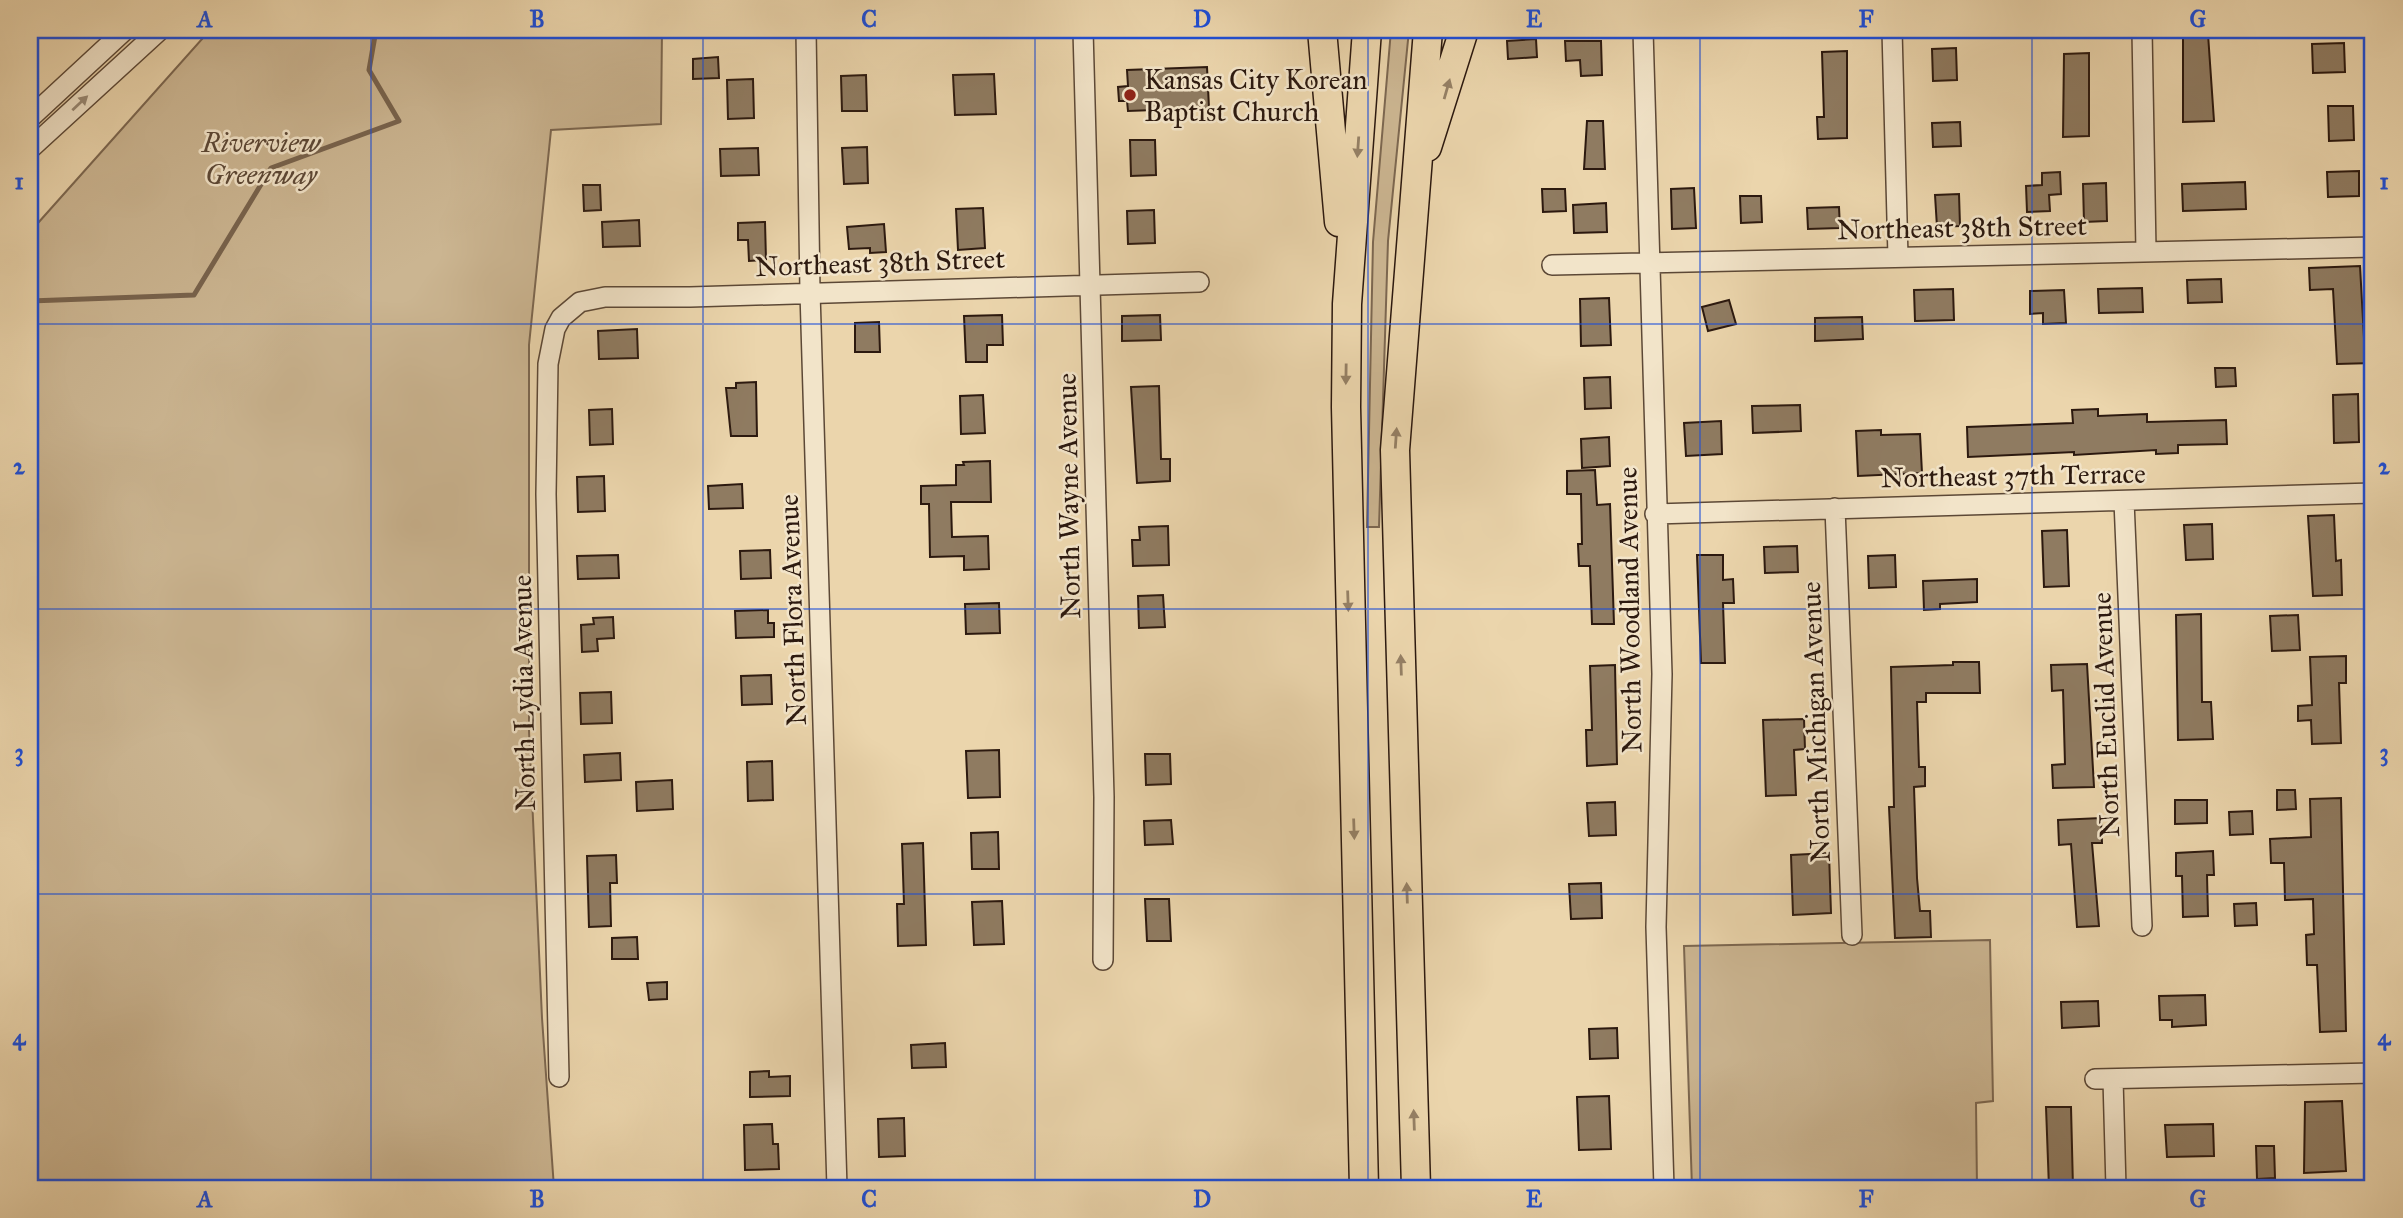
<svg xmlns="http://www.w3.org/2000/svg" width="2403" height="1218" viewBox="0 0 2403 1218" font-family="'IM FELL Great Primer',serif">
	<rect width="100%" height="100%" fill="#ebd5ac"/>
	<filter id="stains"><feTurbulence type="fractalNoise" baseFrequency=".00286" numOctaves="4"/><feColorMatrix values="0 0 0 0 .2 0 0 0 0 .09 0 0 0 0 .02 0 0 0 .5 -.17"/></filter>
	<radialGradient id="worn" r=".72"><stop offset=".6" stop-color="#630" stop-opacity="0"/><stop offset="1" stop-color="#630" stop-opacity=".3"/></radialGradient>
	<path fill="#cbb591" stroke="#7c6750" stroke-width="2" d="M210 30H662L661 124 551 130 529 345V731L542 1018 554 1188H30V232Z
		M1391 30H1409L1388 241 1379 527H1367L1373 242Z
		M1990 940 1993 1101 1976 1103 1977 1188H1692L1684 946Z"/>
	<g fill="none" stroke-linecap="round" stroke-linejoin="round">
		<path stroke="#78634d" stroke-width="5" d="M30 301 194 295 271 168 399 121 369 70 376 30"/>
	</g>
	<path fill="#8f7b61" stroke="#2c190f" stroke-width="2" d="M2208 34 2214 121 2183 122V35Z
		M1536 39 1537 57 1508 59 1507 41Z
		M1565 41H1601L1602 75 1581 76 1580 60 1566 61Z
		M2344 43 2345 72 2313 73 2312 44Z
		M1956 48 1957 80 1933 81 1932 49Z
		M1847 51V138L1818 139 1817 117H1824L1822 52Z
		M2089 53V136L2063 137 2064 54Z
		M718 57 719 78 693 79V59Z
		M1207 67 1209 108 1128 111 1127 101H1119L1118 87 1128 86 1127 70Z
		M994 74 996 114 955 115 953 75Z
		M866 75 867 111H842L841 76Z
		M753 79 754 118 728 119 727 80Z
		M2328 106H2353L2354 140 2329 141Z
		M1587 121H1603L1605 169H1584Z
		M1960 122 1961 146 1933 147 1932 123Z
		M1130 140H1155L1156 175 1131 176Z
		M867 147 868 183 844 184 842 148Z
		M758 148 759 175 721 176 720 149Z
		M2359 171V196L2328 197 2327 172Z
		M2060 172 2061 194 2049 195 2050 211 2027 212 2026 186 2042 185V173Z
		M2245 182 2246 209 2183 211 2182 184Z
		M2106 183 2107 221 2084 222 2083 184Z
		M583 185H600L601 210 584 211Z
		M1694 188 1696 228 1672 229 1671 189Z
		M1542 189H1565L1566 211 1543 212Z
		M1959 194 1960 226 1937 227 1935 195Z
		M1740 196H1761L1762 222 1741 223Z
		M1606 203 1607 232 1574 233 1573 205Z
		M1839 207 1840 228 1808 229 1807 208Z
		M983 208 985 248 958 250 956 209Z
		M1154 210 1155 243 1128 244 1127 211Z
		M639 220 640 246 603 247 602 222Z
		M765 222 766 260 749 261 748 240H738V223Z
		M884 224 886 252 870 253V248L849 249 847 227Z
		M2360 266 2364 338 2373 337V363L2337 364 2333 289 2310 290 2309 268Z
		M2221 279 2222 302 2188 303 2187 280Z
		M2142 288 2143 312 2099 313 2098 289Z
		M1953 289 1954 320 1915 321 1914 290Z
		M2064 290 2066 323 2043 324V313L2030 314V291Z
		M1609 298 1611 345 1581 346 1580 299Z
		M1729 300 1736 324 1708 331 1702 307Z
		M1002 315 1003 345H987V362H966L964 316Z
		M1160 315 1161 340 1122 341V316Z
		M1862 317 1863 339 1815 341V318Z
		M879 322 880 352H855V323Z
		M637 329 638 358 599 359 598 331Z
		M2215 368H2235L2236 386 2216 387Z
		M1610 377 1611 408 1585 409 1584 378Z
		M756 382 757 436H731L726 388H736V383Z
		M1159 386 1161 459H1170V481L1137 483 1131 387Z
		M2358 394 2359 442 2334 443 2333 395Z
		M983 395 985 433 961 434 960 396Z
		M1800 405 1801 431 1753 433 1752 406Z
		M612 409 613 444 590 445 589 410Z
		M2098 409V416L2147 414V422L2226 420 2227 444 2178 445V453L2156 454V450L2074 455V452L1968 457 1967 427 2073 423 2072 410Z
		M1721 421 1722 454 1686 456 1684 423Z
		M1881 430V435L1920 434 1922 473 1858 476 1856 431Z
		M1609 437 1610 466 1582 468 1581 439Z
		M990 461 991 502H951L952 537 988 536 989 569 964 570V556L930 557 929 504H921V486L956 485V465H964L963 462Z
		M1595 470 1597 505 1610 504 1614 624H1592L1590 566H1579L1578 544H1582L1581 494H1567V471Z
		M604 476 605 511 578 512 577 477Z
		M742 484 743 508 709 509 708 486Z
		M2334 515 2336 561 2341 560 2342 595 2313 596 2308 516Z
		M2212 524 2213 559 2186 560 2184 525Z
		M1168 526 1169 565 1133 566 1132 540H1140L1139 527Z
		M2067 530 2069 586 2044 587 2042 531Z
		M1797 546 1798 572 1765 573 1764 547Z
		M770 550 771 578 741 579 740 551Z
		M618 555 619 578 578 579 577 556Z
		M1697 555H1723V580L1733 579 1734 603H1723L1725 663H1701Z
		M1895 555 1896 587 1869 588 1868 556Z
		M1977 579V602L1940 604V609L1924 610 1923 581Z
		M1163 595 1165 627 1139 628 1138 596Z
		M999 603 1000 633 966 634 965 604Z
		M768 610V623H774V637L736 638 735 611Z
		M2201 614 2202 702H2211L2213 739 2178 740 2176 615Z
		M2298 615 2300 650 2272 651 2270 616Z
		M613 617 614 638 597 639 598 651 582 652 581 625 594 624 593 618Z
		M2346 656V683H2339L2341 743 2312 744 2311 720 2298 721V706L2312 705 2310 657Z
		M1953 662H1979L1980 693H1926V702H1917L1919 767H1925V786L1914 787 1917 878 1920 911H1930L1931 937 1895 938 1889 807H1894L1891 667 1953 665Z
		M2087 664 2094 787 2053 788 2052 765 2065 764 2063 690 2052 691 2051 665Z
		M1615 665 1617 764 1587 766 1586 730H1592L1590 666Z
		M771 675 772 704 742 705 741 676Z
		M611 692 612 723 581 724 580 693Z
		M1804 719 1805 749 1794 750 1796 795 1766 796 1763 720Z
		M999 750 1000 797 968 798 966 751Z
		M620 753 621 780 585 782 584 755Z
		M1145 754H1170L1171 784 1146 785Z
		M772 761 773 800 748 801 747 762Z
		M672 780 673 809 637 811 636 782Z
		M2277 790H2295L2296 809 2277 810Z
		M2341 798 2346 1031 2320 1032 2317 965H2307L2306 935 2314 934 2313 899 2285 900 2284 863H2271L2270 839 2311 837 2310 799Z
		M2175 800H2207V823L2175 824Z
		M1615 802 1616 835 1589 836 1587 803Z
		M2252 811 2253 834 2230 835 2229 812Z
		M2101 818 2102 843H2092L2099 926 2077 927 2071 844 2059 845 2058 820Z
		M1171 820 1173 844 1145 845 1144 821Z
		M998 832 999 869H972L971 833Z
		M923 843 926 945 898 946 897 904H904L902 844Z
		M2213 851 2214 875H2207L2208 916 2183 917 2182 876H2176V853Z
		M1829 853 1831 913 1793 915 1791 855Z
		M616 855 617 883H610L611 926 589 927 587 856Z
		M1601 883 1602 918 1571 919 1569 884Z
		M1145 899H1169L1171 941H1147Z
		M1002 901 1004 944 974 945 972 902Z
		M2256 903 2257 925 2235 926 2234 904Z
		M637 937 638 959H612V938Z
		M667 982V999L649 1000 647 983Z
		M2205 995 2206 1025 2172 1027V1020H2160L2159 996Z
		M2098 1001 2099 1026 2062 1028 2061 1002Z
		M1617 1028 1618 1058 1590 1059 1589 1029Z
		M945 1043 946 1067 912 1068 911 1045Z
		M769 1071V1077L790 1076V1096L750 1097V1072Z
		M1609 1096 1611 1149 1579 1150 1577 1097Z
		M2342 1101 2346 1171 2304 1173 2305 1102Z
		M2046 1107H2071L2073 1188H2049Z
		M904 1118 905 1156 879 1157 878 1119Z
		M772 1124 773 1144H778L779 1169 745 1170 744 1125Z
		M2213 1124 2214 1156 2167 1157 2165 1125Z
		M2256 1146H2274L2275 1178 2257 1179Z"/>
	<g fill="none" stroke-linecap="round" stroke-linejoin="round">
		<g stroke="#5c4836" stroke-width="22">
			<path id="minor" d="M806 30 810 292 837 1188
				M1083 30 1104 797 1103 960
				M1643 30 1662 674 1656 927 1664 1188
				M1892 30 1898 257
				M2142 30 2146 251
				M30 118 125 30
				M30 149 160 30
				M1552 265 2373 247
				M2124 501 2142 926
				M1835 508 1852 935
				M1655 514 2373 493
				M559 1077 546 494 548 364 555 329 561 318 580 302 605 297H690L1199 282
				M2095 1079 2373 1073
				M2113 1079 2116 1188"/>
		</g>
		<g stroke="#2c190f" stroke-width="31">
			<path id="highway" d="M1322 30 1339 222
				M1427 147 1464 30
				M1364 1188 1346 407 1347 304 1367 30
				M1416 1188 1395 450 1428 30"/>
		</g>
		<use href="#minor" stroke="#f2e4c9" stroke-width="19"/>
		<use href="#highway" stroke="#ebd5ac" stroke-width="28"/>
	</g>
	<defs><path id="oneway-solid" d="M-6-.8H1V-3.2L6.5 0L1 3.2V.8H-6Z" transform="scale(1.75)"/></defs>
	<g fill="#958065">
		<use href="#oneway-solid" transform="translate(1447 89) rotate(-74)"/>
		<use href="#oneway-solid" transform="translate(1358 147) rotate(94)"/>
		<use href="#oneway-solid" transform="translate(1346 374) rotate(91)"/>
		<use href="#oneway-solid" transform="translate(1396 438) rotate(-86)"/>
		<use href="#oneway-solid" transform="translate(1348 601) rotate(88)"/>
		<use href="#oneway-solid" transform="translate(1401 665) rotate(-92)"/>
		<use href="#oneway-solid" transform="translate(1354 829) rotate(88)"/>
		<use href="#oneway-solid" transform="translate(1407 893) rotate(-92)"/>
		<use href="#oneway-solid" transform="translate(1414 1120) rotate(-92)"/>
	</g>
	<use fill="#998975" href="#oneway-solid" transform="translate(80 103) rotate(-43)"/>
	<path fill="none" stroke="#1d4ed8" stroke-width="2" stroke-opacity="0.55" d="M371 30V1188M703 30V1188M1035 30V1188M1368 30V1188M1700 30V1188M2032 30V1188M30 324H2373M30 609H2373M30 894H2373"/>
	<circle fill="#8f2418" stroke="#f2e4c9" stroke-width="2.5" cx="1130" cy="95" r="7"/>
	<g text-anchor="middle" stroke-width="5" stroke-linejoin="round" paint-order="stroke">
		<g font-size="28" fill="#2c190f" stroke="#f2e4c9" text-anchor="start">
			<text x="1144" y="89">Kansas City Korean<tspan x="1144" dy="32">Baptist Church</tspan></text>
		</g>
		<g font-size="28" font-style="italic" fill="#5c4836" stroke="#f2e4c9">
			<text x="261" y="152">Riverview<tspan x="261" dy="32">Greenway</tspan></text>
		</g>
		<g font-size="28" fill="#2c190f" stroke="#f2e4c9">
			<text transform="translate(1962 227) rotate(-1)" y="10">Northeast 38th Street</text>
			<text transform="translate(880 262) rotate(-2)" y="10">Northeast 38th Street</text>
			<text transform="translate(2013 475) rotate(-1)" y="10">Northeast 37th Terrace</text>
			<text transform="translate(1068 496) rotate(-91)" y="10">North Wayne Avenue</text>
			<text transform="translate(792 610) rotate(-92)" y="10">North Flora Avenue</text>
			<text transform="translate(1629 610) rotate(-91)" y="10">North Woodland Avenue</text>
			<text transform="translate(523 693) rotate(-91)" y="10">North Lydia Avenue</text>
			<text transform="translate(2105 715) rotate(-92)" y="10">North Euclid Avenue</text>
			<text transform="translate(1815 722) rotate(-92)" y="10">North Michigan Avenue</text>
		</g>
	</g>
	<rect width="2403" height="1218" fill="none" stroke="#ebd5ac" stroke-width="77"/>
	<rect x="38" y="38" width="2326" height="1142" fill="none" stroke="#1d4ed8" stroke-width="2.5"/>
	<g font-size="23" text-anchor="middle" font-weight="bold" fill="#1d4ed8">
		<text x="205" y="27">A</text>
		<text x="537" y="27">B</text>
		<text x="869" y="27">C</text>
		<text x="1202" y="27">D</text>
		<text x="1534" y="27">E</text>
		<text x="1866" y="27">F</text>
		<text x="2198" y="27">G</text>
		<text x="19" y="189">1</text>
		<text x="2384" y="189">1</text>
		<text x="19" y="474">2</text>
		<text x="2384" y="474">2</text>
		<text x="19" y="760">3</text>
		<text x="2384" y="760">3</text>
		<text x="19" y="1045">4</text>
		<text x="2384" y="1045">4</text>
		<text x="205" y="1207">A</text>
		<text x="537" y="1207">B</text>
		<text x="869" y="1207">C</text>
		<text x="1202" y="1207">D</text>
		<text x="1534" y="1207">E</text>
		<text x="1866" y="1207">F</text>
		<text x="2198" y="1207">G</text>
	</g>
	<rect width="100%" height="100%" filter="url(#stains)"/>
	<rect width="100%" height="100%" fill="url(#worn)"/>
</svg>
